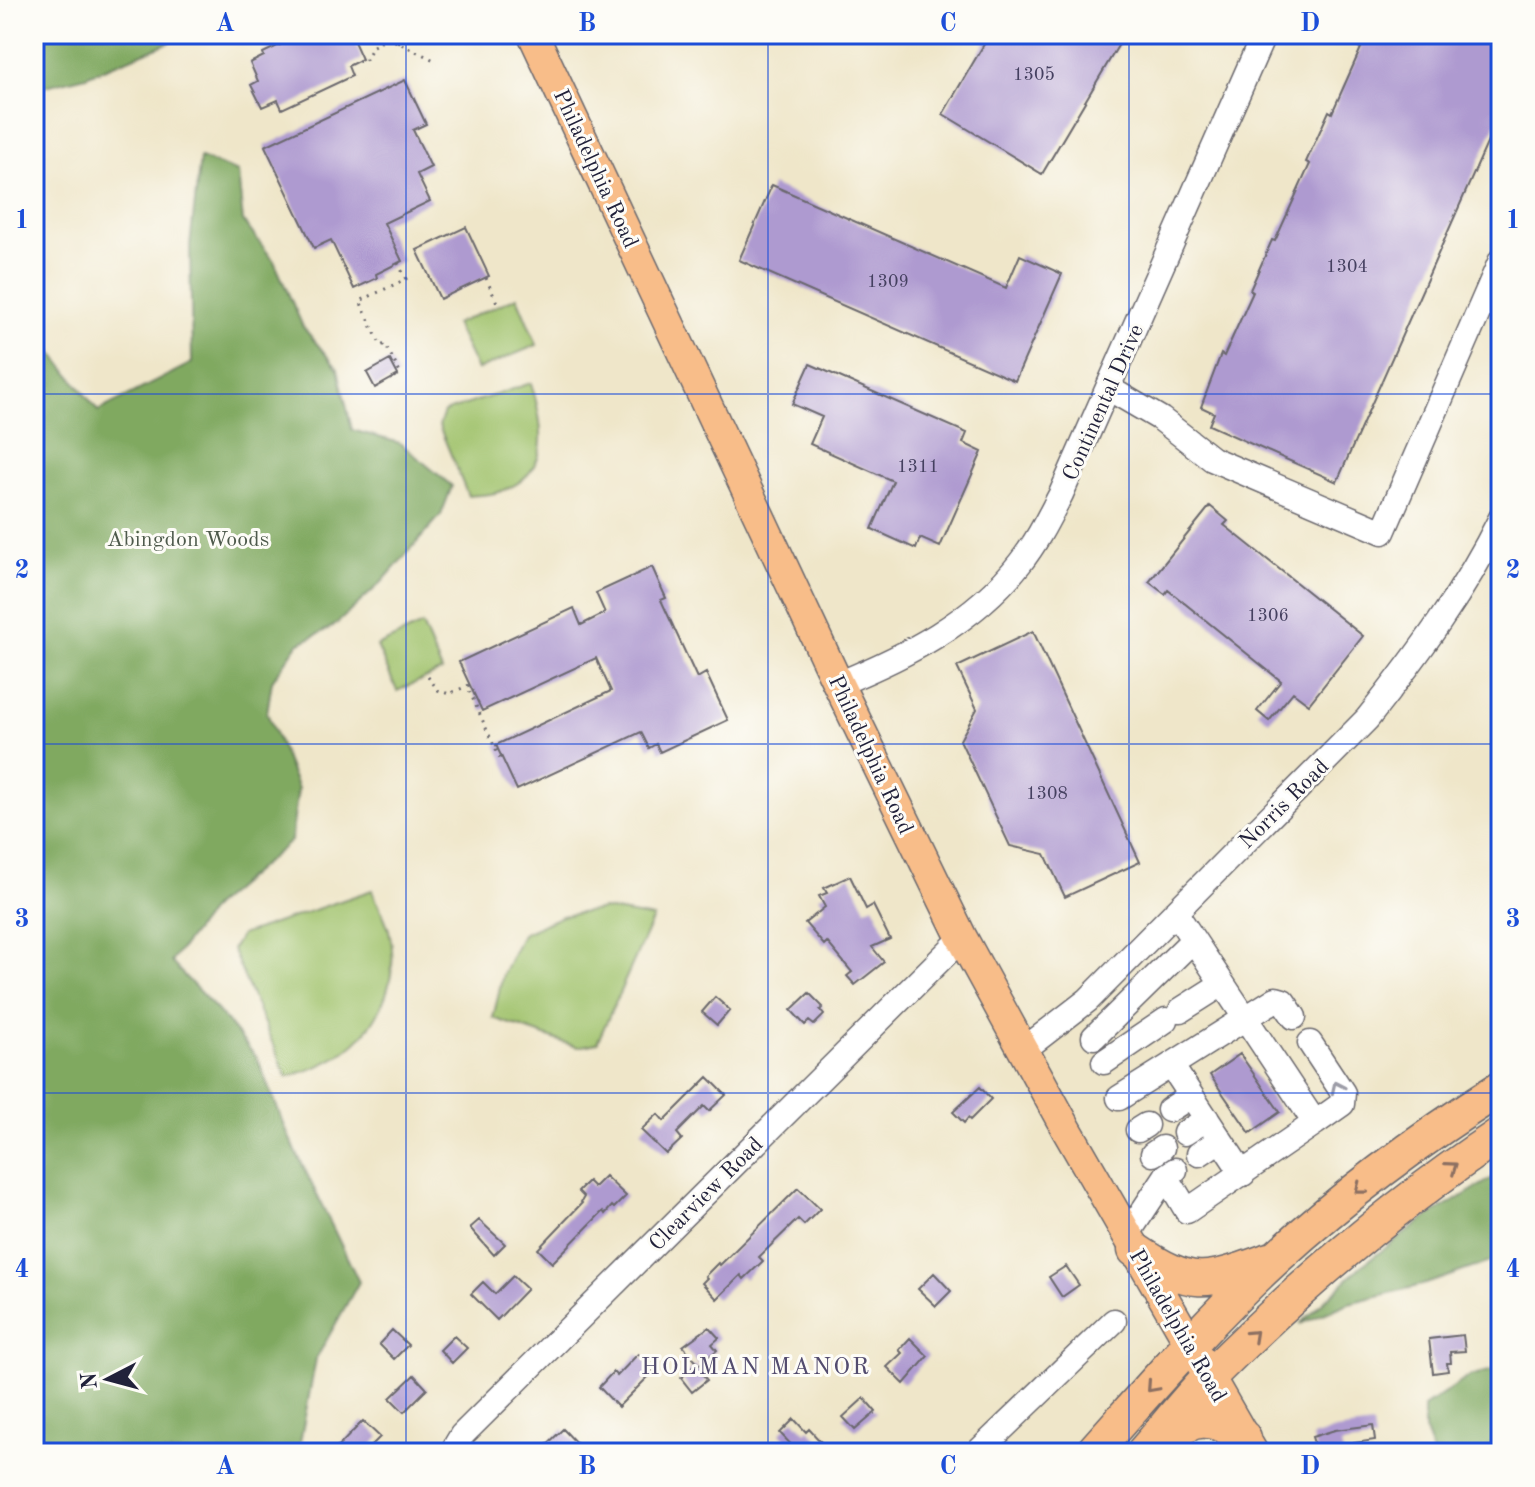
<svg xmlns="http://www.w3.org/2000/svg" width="1535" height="1487" viewBox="0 0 1535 1487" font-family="'Old Standard TT',serif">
	<rect width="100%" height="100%" fill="#fdfcf7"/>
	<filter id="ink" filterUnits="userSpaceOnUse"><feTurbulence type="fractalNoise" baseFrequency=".0125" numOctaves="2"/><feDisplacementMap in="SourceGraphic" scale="16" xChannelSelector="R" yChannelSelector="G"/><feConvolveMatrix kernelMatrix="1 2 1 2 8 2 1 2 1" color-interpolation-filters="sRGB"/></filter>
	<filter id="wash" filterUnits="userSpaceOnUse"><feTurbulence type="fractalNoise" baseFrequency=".006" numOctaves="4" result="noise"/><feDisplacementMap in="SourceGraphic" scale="32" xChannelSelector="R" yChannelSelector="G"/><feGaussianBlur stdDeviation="1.8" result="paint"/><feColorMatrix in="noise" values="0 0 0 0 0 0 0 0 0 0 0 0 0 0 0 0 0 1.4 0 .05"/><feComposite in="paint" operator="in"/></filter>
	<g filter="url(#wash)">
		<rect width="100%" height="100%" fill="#efe6c9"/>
		<path fill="#a1c36d" stroke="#627254" stroke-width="2" d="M517 297 537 345 477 370 455 324Z
			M531 383C544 426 554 474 499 492 490 495 478 495 468 496L439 426 444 412Z
			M422 625 442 671 397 691 377 646Z
			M372 890C377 903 385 916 389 930 400 973 383 1021 349 1048 331 1063 308 1071 287 1077L232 949 241 935Z
			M604 909 653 918 597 1043 577 1047 493 1018 503 974 522 934 562 916Z"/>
		<path fill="#80a960" stroke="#51664e" stroke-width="2" d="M34 34H190L86 76 34 89Z
			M200 158 238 172 243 221 274 261 303 327 338 369 352 430 400 443 452 486 441 515 382 582 334 626 298 644 272 681 267 713 298 789 291 841 213 907 171 962 218 1011 257 1058 290 1139 359 1282 316 1359 298 1453H36L34 277 43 340 98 411 192 363 190 245Z
			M1501 1173V1258L1426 1284 1349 1303 1300 1324 1361 1266 1426 1218Z
			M1501 1368V1434L1482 1453H1433L1424 1430V1407L1470 1376Z"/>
		<g id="blocks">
			<path fill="#ae9ad0" d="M302 34H341L344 41 352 37 362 59 348 66 352 76 282 109 278 100 262 107 251 85 258 81 250 63 264 56 263 53Z
				M990 34H1125L1042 174 943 114Z
				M1361 34H1501V112L1337 482 1209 425 1214 413 1201 407 1221 354 1224 356 1253 292 1250 290 1272 240 1275 241 1310 164 1306 162 1329 111 1332 113 1361 48 1355 46Z
				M405 80 426 124 413 130 431 167 417 174 430 201 384 223 402 261 376 274 377 278 354 289 331 240 314 248 265 146Z
				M772 185 1006 288 1020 255 1062 274 1015 381 739 260Z
				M466 227 489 276 440 299 417 250Z
				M390 360 398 375 375 388 367 373Z
				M810 364 967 433 963 443 982 452 940 547 920 538 916 549 872 529 893 481 810 444 822 417 792 404Z
				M1210 506 1228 521 1224 525 1363 636 1309 704 1293 692 1269 721 1257 711 1281 681 1168 590 1165 594 1149 582Z
				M652 567 666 598 661 600 697 678 706 673 728 720 660 752 656 744 649 748 641 732 517 790 496 745 611 691 596 658 482 711 459 662 574 608 581 625 605 613 596 593Z
				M1033 631 1140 862 1065 897 1045 854 1010 846 960 740 977 709 957 667Z
				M850 876 866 909 873 905 890 939 872 947 884 962 855 985 847 976 852 972 827 942 824 945 805 923 825 907 819 896 827 893 824 888Z
				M809 993 823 1007 820 1010 824 1015 814 1025 809 1021 805 1025 791 1010Z
				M715 997 730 1010 717 1025 702 1012Z
				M1240 1054 1280 1112 1250 1133 1210 1075Z
				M708 1077 726 1095 709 1111 704 1106 677 1133 682 1139 666 1154 641 1130 658 1114 664 1121Z
				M980 1087 991 1099 970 1120 968 1118 964 1123 953 1112Z
				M605 1176 626 1196 614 1208 612 1206 605 1214 603 1211 552 1263 538 1249 582 1203 581 1202 584 1197 578 1191 588 1181 594 1187Z
				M798 1188 820 1209 804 1225 798 1219 759 1257 763 1261 744 1279 741 1275 717 1299 702 1283 707 1278 705 1276 718 1263 720 1265Z
				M479 1220 505 1244 494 1255 470 1228Z
				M1066 1266 1079 1285 1062 1297 1049 1277Z
				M934 1273 951 1291 936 1306 918 1289Z
				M513 1276 527 1289 497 1320 471 1294 483 1282 495 1294Z
				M709 1327 719 1338 712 1344 717 1350 699 1365 683 1346Z
				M392 1330 408 1345 394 1359 379 1344Z
				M1463 1335 1465 1351 1450 1352 1451 1363H1447L1448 1371 1433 1373 1429 1339Z
				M454 1336 467 1348 452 1363 440 1350Z
				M910 1338 928 1356 904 1384 887 1367 902 1353 899 1350Z
				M638 1354 655 1370 618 1407 599 1387 613 1372 617 1376Z
				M695 1365 707 1380 692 1392 681 1378Z
				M414 1375 427 1389 404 1412 390 1398Z
				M864 1398 876 1412 855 1430 843 1417Z
				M794 1419 806 1432 809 1429 831 1453H799L780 1433Z
				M363 1421 380 1437 364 1453H332Z
				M1373 1425 1375 1440 1341 1445 1343 1453H1317L1312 1437 1335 1430Z
				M563 1429 580 1447 574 1453H538Z"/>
		</g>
	</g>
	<g filter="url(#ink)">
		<use href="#blocks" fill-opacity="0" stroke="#6a676d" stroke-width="2"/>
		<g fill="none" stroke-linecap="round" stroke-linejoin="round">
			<g stroke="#6a676d" stroke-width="27">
				<path id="minor" d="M1108 388 1161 419 1212 459 1383 532 1501 260
					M838 684C906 656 974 622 1020 563 1037 542 1049 517 1061 494L1264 34
					M1181 1010 1222 984
					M1094 1037 1193 940
					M1310 1043 1343 1093 1342 1104 1315 1123
					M1022 1051 1088 1000 1367 719C1417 656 1465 591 1501 518
					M1104 1062 1166 1020
					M1171 1065 1243 1174
					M1119 1098 1276 999 1283 1001 1294 1017
					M1169 1110 1191 1096
					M1138 1130 1146 1125
					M1185 1133 1207 1119
					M1153 1154 1162 1148
					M1199 1154 1220 1140
					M1166 1176 1187 1211 1315 1123 1175 912
					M1127 1235 1166 1176 1175 1170
					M456 1453V1445L462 1435 962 938
					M977 1453 1114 1321"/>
			</g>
			<g stroke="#6a676d" stroke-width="33">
				<path id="major" d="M533 34 838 684 962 938 1067 1130 1253 1453"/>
			</g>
			<g stroke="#6a676d" stroke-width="37">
				<path id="highway" d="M1135 1250C1193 1289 1206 1283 1269 1260
					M1163 1438C1172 1437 1177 1431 1185 1426 1205 1413 1227 1426 1244 1438
					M1092 1453C1152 1386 1210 1318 1277 1257 1346 1194 1422 1138 1501 1088
					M1143 1453C1166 1427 1187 1399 1211 1375 1300 1286 1396 1204 1501 1134"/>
			</g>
			<path stroke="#6a676d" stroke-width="3" stroke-dasharray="2 6" stroke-linecap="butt" d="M398 43 402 34
				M358 61H365L373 46 389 38 436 61
				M398 263 406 279 360 301 381 346 385 344 400 373
				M486 278 498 305
				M428 677 438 690 449 694 467 686
				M469 685 467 686 501 761 503 759"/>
			<use href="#minor" stroke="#fff" stroke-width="24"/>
			<use href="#major" stroke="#f8bd89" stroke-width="30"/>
			<use href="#highway" stroke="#f8bd89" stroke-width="34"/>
		</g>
		<defs><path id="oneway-chevron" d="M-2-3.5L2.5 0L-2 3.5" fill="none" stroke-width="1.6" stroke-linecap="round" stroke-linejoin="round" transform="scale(2)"/></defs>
		<use stroke="#9c9ca7" href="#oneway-chevron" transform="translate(1337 1087) rotate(-115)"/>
		<g stroke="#8d7062">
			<use href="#oneway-chevron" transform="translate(1452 1167) rotate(-35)"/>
			<use href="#oneway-chevron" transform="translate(1360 1189) rotate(142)"/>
			<use href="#oneway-chevron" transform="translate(1253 1335) rotate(-43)"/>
			<use href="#oneway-chevron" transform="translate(1152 1387) rotate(132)"/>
		</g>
	</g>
	<path fill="none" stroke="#1d4ed8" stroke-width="2" stroke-opacity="0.55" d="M406 34V1453M768 34V1453M1129 34V1453M34 394H1501M34 744H1501M34 1093H1501"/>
	<g text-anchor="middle" stroke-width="6" stroke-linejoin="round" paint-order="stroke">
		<g font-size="18" fill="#454060">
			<text x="1034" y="80">1305</text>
			<text x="1347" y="272">1304</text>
			<text x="888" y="287">1309</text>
			<text x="918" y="472">1311</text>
			<text x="1268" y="621">1306</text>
			<text x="1047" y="799">1308</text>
		</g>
		<g font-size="22" fill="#22223b" stroke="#fdfcf7">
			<text transform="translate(597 168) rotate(65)" y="8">Philadelphia Road</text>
			<text transform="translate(1102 402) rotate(-66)" y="8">Continental Drive</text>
			<text transform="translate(872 754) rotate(65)" y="8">Philadelphia Road</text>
			<text transform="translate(1283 803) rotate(-45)" y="8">Norris Road</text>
			<text transform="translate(705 1193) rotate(-45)" y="8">Clearview Road</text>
			<text transform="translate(1179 1325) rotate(60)" y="8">Philadelphia Road</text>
		</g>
		<g font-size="22" fill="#4e5a4c" stroke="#fdfcf7">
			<text x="188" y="546">Abingdon Woods</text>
		</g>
		<g font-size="24" letter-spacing="2" fill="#534c6f" stroke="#fdfcf7">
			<text x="756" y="1374">HOLMAN MANOR</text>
		</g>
	</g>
	<rect width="1535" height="1487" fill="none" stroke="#fdfcf7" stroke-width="88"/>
	<g transform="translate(108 1379) rotate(264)" stroke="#fdfcf7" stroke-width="6" paint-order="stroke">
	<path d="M0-6L14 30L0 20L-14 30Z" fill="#22223b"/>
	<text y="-12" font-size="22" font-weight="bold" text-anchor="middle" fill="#22223b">N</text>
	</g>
	<rect x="44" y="44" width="1447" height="1399" fill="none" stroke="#1d4ed8" stroke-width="3"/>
	<g font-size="26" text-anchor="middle" font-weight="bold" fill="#1d4ed8">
		<text x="225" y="31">A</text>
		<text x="587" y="31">B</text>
		<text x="948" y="31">C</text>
		<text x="1310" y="31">D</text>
		<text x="22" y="228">1</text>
		<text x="1513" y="228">1</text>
		<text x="22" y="578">2</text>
		<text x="1513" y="578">2</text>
		<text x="22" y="927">3</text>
		<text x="1513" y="927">3</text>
		<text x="22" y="1277">4</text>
		<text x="1513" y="1277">4</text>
		<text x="225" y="1474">A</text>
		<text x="587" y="1474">B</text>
		<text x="948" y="1474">C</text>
		<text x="1310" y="1474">D</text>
	</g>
</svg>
